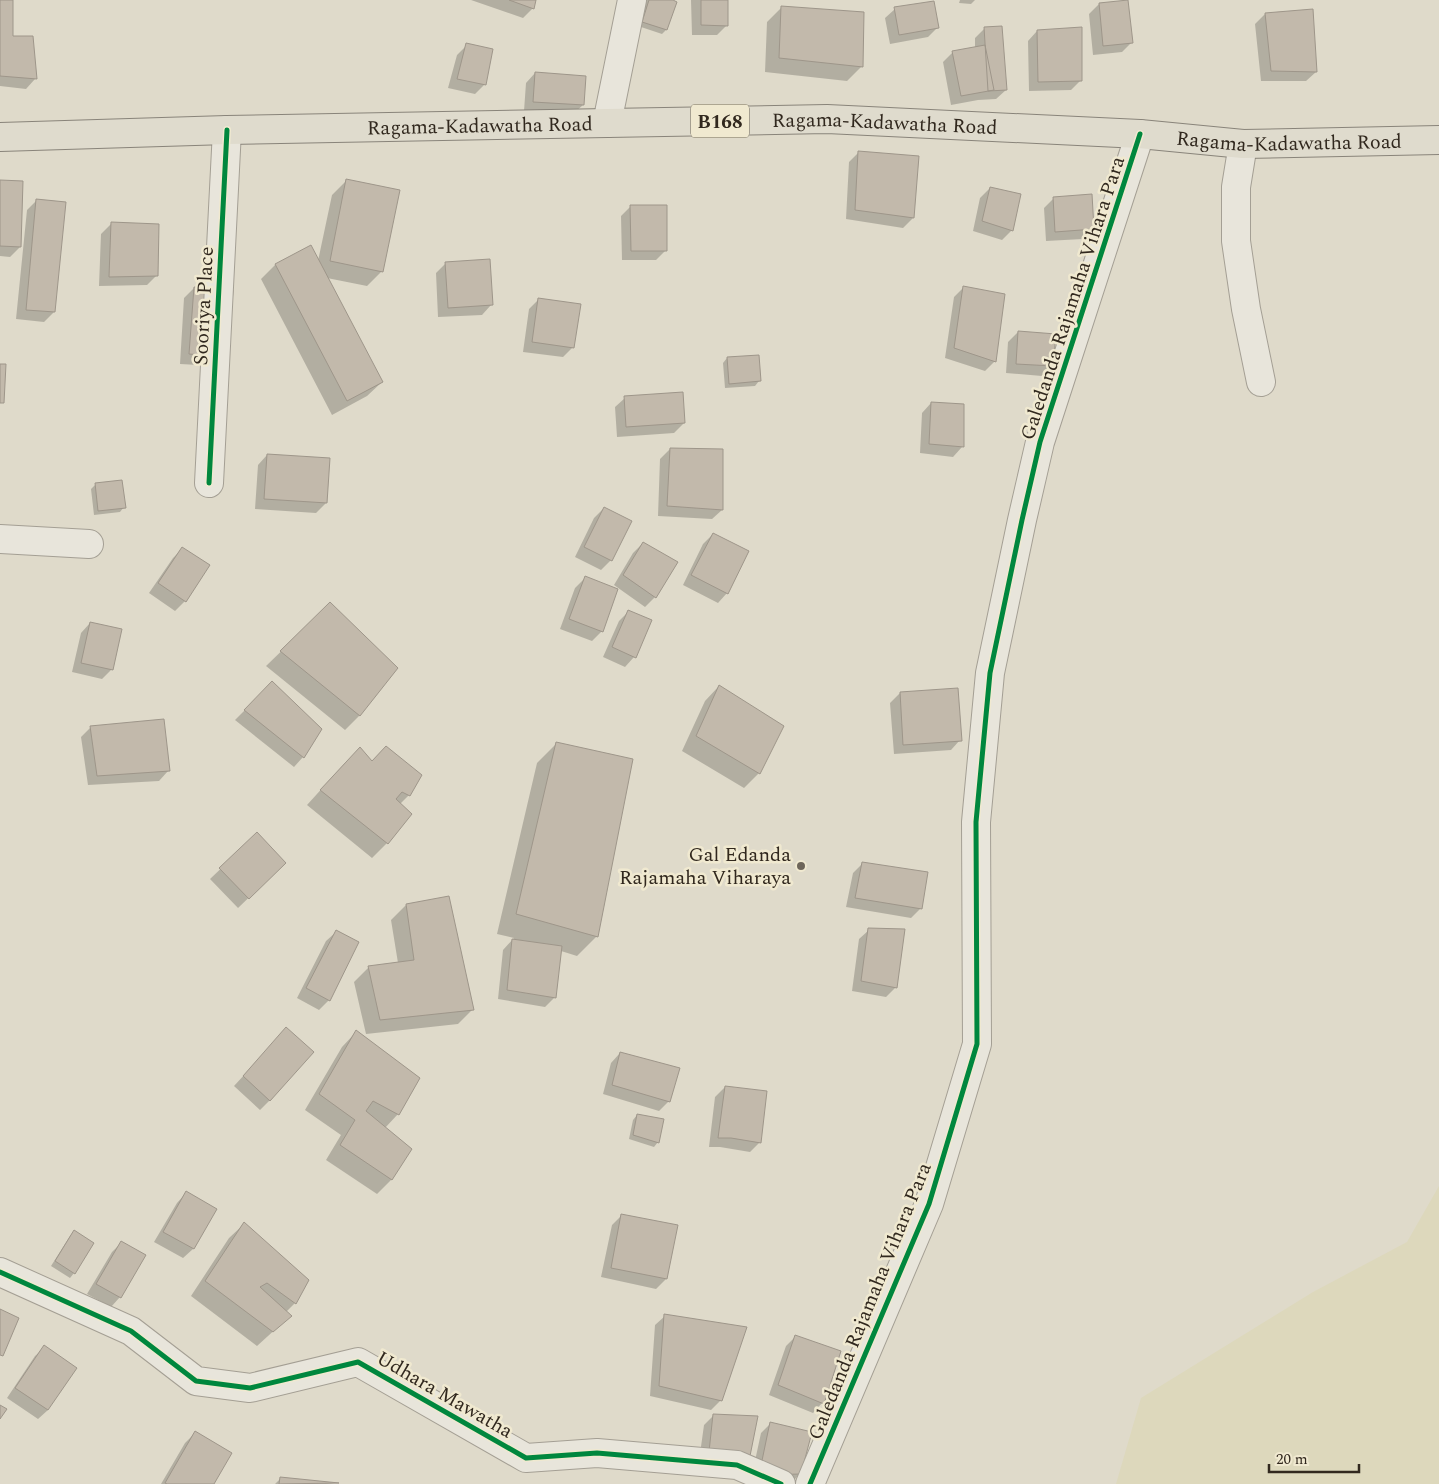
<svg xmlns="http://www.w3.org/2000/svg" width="1439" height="1484" viewBox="0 0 1439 1484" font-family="Spectral,serif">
	<rect width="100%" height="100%" fill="#dfdaca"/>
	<path fill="#ddd8bc" d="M1439 1186V1484H1116L1141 1398 1313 1292 1407 1242Z"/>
	<path fill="#0003" d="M0 0H12V37H32L35 79 26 89 0 86Z
		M471 0H535L533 8 523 18Z
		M647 0H669L666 30 662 34 638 26Z
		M691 0H727V25L717 35H692Z
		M960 0H975L971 4 959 3Z
		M1099 4 1132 42 1122 52 1093 55 1089 14Z
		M782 7 862 66 847 81 765 72 767 22Z
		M895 9 938 27 928 37 890 44 885 18Z
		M1265 14 1316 72 1306 81H1261L1255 24Z
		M985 28 1006 90 996 99 978 100 951 105 943 62 953 52 975 48V38Z
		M1037 31 1081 80 1071 90 1029 91 1028 41Z
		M467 45 485 84 475 94 448 88 457 55Z
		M535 73 583 105 573 114 524 111 526 83Z
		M859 152 913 218 903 228 846 219 849 162Z
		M347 180 382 271 367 286 327 278 382 382 367 396 332 415 261 279 275 265 318 261 332 195Z
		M0 182 20 247 10 257 0 256Z
		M990 188 1012 230 1002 240 973 231 980 198Z
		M1054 198 1093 229 1083 239 1046 241 1044 208Z
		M37 200 54 312 44 322 16 319 27 210Z
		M631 206 666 250 656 260H622L621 216Z
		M111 224 157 275 147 285 99 286 101 234Z
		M446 263 491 305 482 315 438 317 436 273Z
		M964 287 995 361 985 371 945 358 954 297Z
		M194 288 217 366 180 364 184 298Z
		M539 299 573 347 563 357 523 352 529 309Z
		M1018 332 1052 366 1042 376 1006 373 1008 342Z
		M727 358 759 381 755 386 725 388 723 363Z
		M625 398 684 423 674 433 617 437 615 407Z
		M931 403 962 447 953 457 920 453 922 413Z
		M670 449 722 510 712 519 658 516 660 459Z
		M267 455 326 503 316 513 255 509 258 465Z
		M96 484 124 507 120 512 94 515 91 489Z
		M604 508 611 560 601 570 575 557 594 518Z
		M713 534 727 593 718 603 683 585 703 544Z
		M643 543 676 563 655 597 645 607 614 585 633 553Z
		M182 549 185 601 175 611 149 593 173 558Z
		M585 578 602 631 592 641 560 629 575 588Z
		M330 604 396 668 359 716 345 730 266 666Z
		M628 612 634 657 625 667 603 657 619 621Z
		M90 623 111 670 102 679 72 672 81 633Z
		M272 683 303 757 294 767 235 720Z
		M719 686 759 773 744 788 682 751 705 701Z
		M900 693 960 740 951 750 894 754 890 703Z
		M91 727 168 771 159 781 88 785 81 737Z
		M556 744 597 936 577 956 561 951 554 998 545 1007 498 999 503 950 514 938 497 934 537 763Z
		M386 747 421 775 409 795 400 804 387 843 372 858 307 805 345 763 371 762Z
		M257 834 285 863 238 908 210 879Z
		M863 863 921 908 911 918 846 907 853 873Z
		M406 905 472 1010 458 1024 366 1034 354 982 369 967 398 963 391 920Z
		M869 930 896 987 886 997 852 991 859 939Z
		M336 932 329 1000 319 1010 297 998 326 941Z
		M356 1032 398 1114 385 1128 411 1149 391 1180 377 1194 326 1160 341 1135 305 1110 342 1047Z
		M277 1039 270 1100 260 1110 234 1086Z
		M620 1053 669 1101 659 1111 603 1094 611 1063Z
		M725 1087 760 1142 750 1152 720 1147H709L715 1097Z
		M637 1115 658 1142 654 1147 629 1139 633 1120Z
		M186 1193 215 1209 193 1249 183 1258 154 1242 177 1203Z
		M622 1215 676 1226 666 1279 656 1289 601 1277 612 1225Z
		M244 1224 308 1281 295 1303 286 1312 290 1316 257 1346 191 1296 229 1238Z
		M74 1232V1273L70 1278 51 1266 70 1236Z
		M122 1242 120 1297 111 1307 87 1294 112 1252Z
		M665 1316 721 1400 711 1410 650 1396 655 1325Z
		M796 1336 822 1403 813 1413 769 1395 786 1346Z
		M45 1347 48 1410 38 1419 7 1398 35 1356Z
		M714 1415 757 1418 699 1461 704 1425Z
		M771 1423 800 1474 790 1484H750L761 1433Z
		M195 1433 213 1484H161L185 1443Z
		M281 1478 335 1484H275Z"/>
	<path fill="#c2b9ab" stroke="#9e968a" d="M0 0H13V36H33L37 79 0 76Z
		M509 0H536L534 9Z
		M649 0H673L677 2 667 30 642 22Z
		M701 0H728V26L701 25Z
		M1128 0 1133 43 1103 46 1099 3Z
		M934 1 939 28 899 35 894 7Z
		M781 6 864 12 863 67 779 58Z
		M1313 9 1317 72 1271 71 1265 13Z
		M1002 26 1007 90 988 91 984 27Z
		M1082 27V81L1038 82 1037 30Z
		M466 43 493 49 486 85 457 79Z
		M985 45 994 90 961 96 952 51Z
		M535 72 586 76 584 105 533 102Z
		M858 151 919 156 914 218 855 210Z
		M346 179 400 190 383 272 330 261Z
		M0 180 23 181 21 247 0 246Z
		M990 187 1021 194 1013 231 982 221Z
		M1092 194 1094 229 1055 232 1053 197Z
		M36 199 66 202 55 312 26 310Z
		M630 205H667V251H631Z
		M111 222 159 224 158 276 109 277Z
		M311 245 383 382 347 401 275 264Z
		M490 259 493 305 448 308 445 262Z
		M963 286 1005 294 996 362 954 348Z
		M194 287 233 290 228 357 189 354Z
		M538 298 581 304 574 348 532 342Z
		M1018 331 1056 334 1053 366 1016 364Z
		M759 355 761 381 729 384 727 357Z
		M0 364H6L4 403H0Z
		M683 392 685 423 626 427 624 396Z
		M931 402 964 404V447L929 444Z
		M670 448 723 449V510L667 506Z
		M267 454 330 458 327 503 264 499Z
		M122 480 126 508 98 511 95 483Z
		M604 507 632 521 612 561 584 547Z
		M713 533 749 551 728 594 691 575Z
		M643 542 678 562 656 598 623 575Z
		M182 547 210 565 186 602 158 583Z
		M585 576 618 589 603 632 569 619Z
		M330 602 398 668 360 716 280 651Z
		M628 610 652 620 636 658 612 647Z
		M90 622 122 629 113 670 81 663Z
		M272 681 322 729 304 758 244 710Z
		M719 685 784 726 760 774 696 736Z
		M958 688 962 741 903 745 900 692Z
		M164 719 170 771 97 776 90 726Z
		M556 742 633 759 598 937 516 914Z
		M386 746 422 775 410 796 402 792 396 799 412 814 388 844 320 790 360 747 372 761Z
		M257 832 286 863 249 899 219 868Z
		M862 862 928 872 922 909 855 898Z
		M449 896 474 1010 380 1020 368 966 414 960 406 904Z
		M868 928 905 929 897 988 861 981Z
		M336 930 359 942 330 1001 306 988Z
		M512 939 562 946 556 998 507 990Z
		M286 1027 314 1052 270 1101 243 1076Z
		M356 1030 420 1078 399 1115 373 1101 366 1111 412 1149 392 1180 340 1145 355 1120 319 1094Z
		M620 1052 680 1068 670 1102 612 1085Z
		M725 1086 767 1091 761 1143 731 1138H718Z
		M637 1114 664 1119 659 1143 633 1135Z
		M186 1191 217 1209 194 1249 163 1232Z
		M621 1214 678 1225 667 1279 611 1268Z
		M244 1222 309 1280 296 1304 267 1283 260 1287 292 1316 273 1332 205 1281Z
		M74 1230 94 1243 75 1274 55 1261Z
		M121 1241 146 1255 121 1298 96 1284Z
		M0 1309 19 1318 3 1356 0 1355Z
		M664 1314 747 1327 722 1401 659 1386Z
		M795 1335 841 1351 824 1404 778 1385Z
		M44 1345 77 1368 48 1410 15 1388Z
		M0 1405 7 1409 0 1419Z
		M713 1414 758 1416 750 1456 709 1452Z
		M770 1422 812 1432 801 1474 759 1475Z
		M195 1431 232 1453 214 1484H167L165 1483Z
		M280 1477 339 1483 279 1484Z"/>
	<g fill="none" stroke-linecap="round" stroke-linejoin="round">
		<g stroke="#a49f94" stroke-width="30">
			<path id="street" d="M607 123 632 0
				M1243 144 1236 187V241L1246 309 1261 382
				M209 483 227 130
				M0 539 89 544
				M0 1272 131 1331 196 1381 250 1388 358 1362 526 1458 597 1453 737 1465 781 1484
				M810 1484 929 1204 977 1044 976 822 990 673 1022 520 1040 442 1140 134"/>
		</g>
		<g stroke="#89847a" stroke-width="30">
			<g id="primary">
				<path id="s1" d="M0 137 227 130 827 119 1140 134 1243 144 1439 140"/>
			</g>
		</g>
		<use href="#street" stroke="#e8e5db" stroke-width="28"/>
		<use href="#primary" stroke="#dfdbcd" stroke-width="28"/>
		<g stroke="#f0e9d0" stroke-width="8">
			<path id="cycleway" d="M209 483 227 130
				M0 1272 131 1331 196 1381 250 1388 358 1362 526 1458 597 1453 737 1465 781 1484
				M810 1484 929 1204 977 1044 976 822 990 673 1022 520 1040 442 1140 134"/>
		</g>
		<use href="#cycleway" stroke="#00873e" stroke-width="5"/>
	</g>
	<circle fill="#6e665a" stroke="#f0e9d0" stroke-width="2" cx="801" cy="866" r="5"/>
	<g text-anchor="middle" stroke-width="5" stroke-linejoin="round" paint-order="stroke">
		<rect fill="#f0e9d0" stroke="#6a6253" stroke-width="1" x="691" y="104.5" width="58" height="33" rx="4"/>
		<g font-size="19" font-weight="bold" fill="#31281e">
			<text x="720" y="128">B168</text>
		</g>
		<g font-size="20" fill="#31281e" stroke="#f0e9d0">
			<text dy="7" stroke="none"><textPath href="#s1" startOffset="885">Ragama-Kadawatha Road</textPath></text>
			<text dy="7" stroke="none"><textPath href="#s1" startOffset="480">Ragama-Kadawatha Road</textPath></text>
			<text dy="7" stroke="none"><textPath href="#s1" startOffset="1290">Ragama-Kadawatha Road</textPath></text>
			<text transform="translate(1072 298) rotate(-72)" y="7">Galedanda Rajamaha Vihara Para</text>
			<text transform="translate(203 306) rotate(-87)" y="7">Sooriya Place</text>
			<text transform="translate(869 1301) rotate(-68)" y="7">Galedanda Rajamaha Vihara Para</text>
			<text transform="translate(445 1394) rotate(30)" y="7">Udhara Mawatha</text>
		</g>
		<g font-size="20" fill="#31281e" stroke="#f0e9d0" text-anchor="end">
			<text x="791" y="861">Gal Edanda<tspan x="791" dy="23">Rajamaha Viharaya</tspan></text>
		</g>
	</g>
	<path d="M1269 1464v8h90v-8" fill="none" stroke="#31281e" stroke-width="2.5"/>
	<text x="1276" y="1464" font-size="15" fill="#31281e" stroke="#f0e9d0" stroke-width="4" paint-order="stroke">20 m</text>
</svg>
